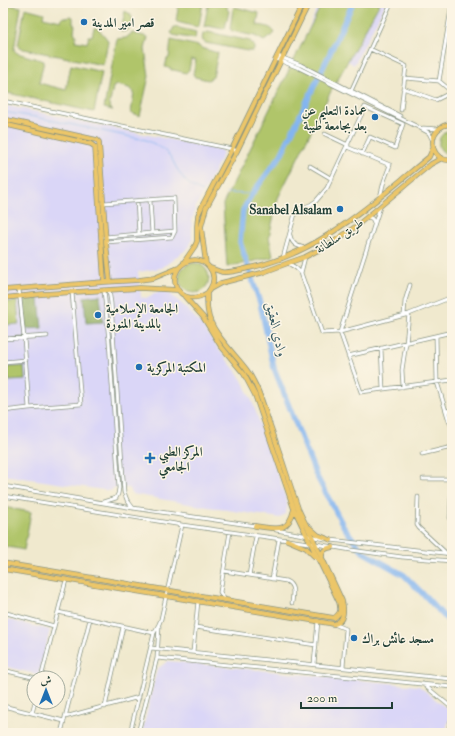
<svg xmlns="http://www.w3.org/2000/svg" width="455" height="736" viewBox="0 0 455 736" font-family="'IM FELL Double Pica',Amiri,serif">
	<rect width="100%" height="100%" fill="#fcf5e5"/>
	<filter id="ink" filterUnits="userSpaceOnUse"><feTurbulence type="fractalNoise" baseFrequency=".025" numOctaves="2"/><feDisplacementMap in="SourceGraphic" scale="8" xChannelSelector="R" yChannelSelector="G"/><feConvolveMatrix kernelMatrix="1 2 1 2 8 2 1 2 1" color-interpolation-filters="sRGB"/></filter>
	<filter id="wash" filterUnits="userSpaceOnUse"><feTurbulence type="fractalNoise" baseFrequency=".012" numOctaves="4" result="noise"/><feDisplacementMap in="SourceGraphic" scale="16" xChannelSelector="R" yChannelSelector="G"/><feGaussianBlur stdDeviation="0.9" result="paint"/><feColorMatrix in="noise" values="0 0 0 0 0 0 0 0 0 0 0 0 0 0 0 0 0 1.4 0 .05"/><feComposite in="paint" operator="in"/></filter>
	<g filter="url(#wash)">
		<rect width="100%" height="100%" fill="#f0e9ce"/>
		<path fill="#dad6f7" d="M319 3H386L354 65 306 35Z
			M3 105 221 150 223 154 195 209 192 222V239L190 246 187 249 162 268 138 272 141 297 146 298 152 295 154 293 167 291 183 305 202 325 218 349 236 371 242 380 252 401 287 502V508L285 514 280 518 195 505 132 494 129 488H113L111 491 3 475Z
			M6 619 50 630 39 675 3 666V632Z
			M168 661 419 686 451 712 445 733H142L157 669Z"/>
		<path fill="#b0c56a" stroke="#68814f" d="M179 3H203L199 26 197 27 177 22 176 21Z
			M209 3H227V9L229 11 225 28 223 29 208 26 204 27 208 5Z
			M322 3H380L330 93 278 198 269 237 273 257 227 267 223 204Z
			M3 4 21 7 14 50 17 53 44 61 39 83 66 90 71 65 102 72 94 112 3 92Z
			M235 7 259 13 257 25C264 26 271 26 275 33L264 41 255 36 232 31 230 29 233 9Z
			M25 8 44 13 43 17 61 21 63 17 68 18 69 16 73 17V24L75 25 74 32 76 35 75 41 87 43 89 36H92L94 28 97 27 107 39 108 42 103 65 19 48 18 45Z
			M125 11 130 14 132 18 133 23 128 30 122 32 121 31Z
			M174 27 196 32 195 39 173 35 171 33Z
			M208 32 250 41 254 45V50L252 51H248L206 43 202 40 203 34Z
			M132 33 148 37 145 49 149 76 140 116 131 113 134 92 129 88 117 85 113 87 109 107 113 110 104 108 117 39 126 38Z
			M171 40 199 46 201 48 218 53 213 77 208 80 195 77 193 74 196 60 191 59 189 70 186 73 174 70H171V68L165 67 167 59 169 58Z
			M449 130H452V155C436 154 434 136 449 130Z
			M179 278a15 15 0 1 1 30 0a15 15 0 1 1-30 0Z
			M17 301 19 324 3 325V302Z
			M24 366 25 380 9 381 7 367Z
			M3 507 31 512 24 550 3 546Z"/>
		<path fill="#8caa5e" stroke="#567449" d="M100 295 103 322 86 323 84 297Z
			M39 298 42 328 25 329 23 299Z"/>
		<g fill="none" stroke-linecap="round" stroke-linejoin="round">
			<path stroke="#83b5f0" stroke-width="1" d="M3 112 35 117 146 140C155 144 163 148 170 156 172 159 174 163 176 167 184 180 188 186 203 192
				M226 193 252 194"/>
			<path stroke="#83b5f0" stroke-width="5.5" d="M353 3 330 53 281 155 252 194 243 210 240 242 260 303 274 368 316 475 344 527 363 552 404 575 427 598 452 625"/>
		</g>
	</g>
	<g filter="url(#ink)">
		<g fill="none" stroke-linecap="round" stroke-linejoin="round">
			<g stroke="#889381" stroke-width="4.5">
				<path id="minor" d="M370 49 406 66 401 110
					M277 56 283 58 301 65 400 116
					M276 59 299 68 420 128 429 133 433 141
					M405 78 439 81 452 92
					M439 81 452 3
					M403 88 436 100 452 92
					M351 91 391 3
					M3 101 232 149 237 151
					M423 128 439 129
					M325 134 348 145
					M347 147 390 165 384 181 380 197
					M310 166 332 179
					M150 200 152 233
					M137 201 139 234
					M103 203 174 198 175 231 105 237
					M380 207 340 332 361 392 452 380
					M368 217C372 218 373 219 374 223
					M290 235C292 244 296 246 305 248
					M106 242 172 237 175 231
					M283 258 296 210 310 205 316 201 327 188 365 107 403 124 395 148 370 137 362 154
					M288 263 296 268 301 273 322 333 340 332 409 314 452 297
					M301 273 305 257
					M109 290 111 303 124 492 127 500 133 508
					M404 315 405 301 410 285
					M436 336 437 382 449 421 452 426
					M3 339 47 336
					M381 348 383 389
					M348 356 452 332
					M3 362 26 360
					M403 387 402 370 406 343 409 314
					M29 408 81 404 72 292
					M3 411 29 408 24 338 19 289
					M446 411 452 410
					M422 454 452 447
					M423 479H452
					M452 479 450 518 452 519
					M3 486 133 508 256 526
					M3 496 182 525 316 544 351 550 402 557 452 561
					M418 497 417 525 419 528 447 554
					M103 502 116 498 118 494 119 488 109 341 104 290
					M276 530 325 539
					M331 540 452 554
					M224 571 286 581C295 585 293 594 292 603
					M249 575 256 536
					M272 579 279 539
					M225 600 220 592 230 532
					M3 612 54 626
					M58 612 154 633
					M334 624 346 629 343 667
					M195 627 316 645
					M151 648 452 679
					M193 652 198 601
					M157 658 452 687
					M314 664 318 621
					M3 670 36 678
					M41 678 66 580
					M423 684 452 708
					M3 706 64 721
					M105 707 123 627
					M32 713 35 702
					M65 717 139 697
					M61 733 90 619
					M130 733 154 633 159 624 161 619 182 525
					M138 733 157 658 159 626
					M448 733 452 716"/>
			</g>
			<g stroke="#889381" stroke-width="5.5">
				<path id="major" d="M3 119 97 140 99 142 106 242 110 282
					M3 124 91 144 95 147 104 282
					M452 124C425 125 428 163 452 160
					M184 262 195 246 197 241V226L198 215 203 204 232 149 303 3
					M206 264 201 227 206 208 237 151 309 3
					M210 268C214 269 218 271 222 272 231 273 240 270 249 268 319 254 375 201 429 157L433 148
					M210 289 221 283 261 273 288 263 305 257 332 243 355 227 431 164 442 158
					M3 290 104 282 139 280 154 278 178 268
					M3 298 43 294 140 288 178 290
					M255 526C275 528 288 535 294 509
					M309 527 318 535 331 540
					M287 540 306 548 314 556
					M322 557C322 549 327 548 333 547
					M3 563 328 617 334 618C341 613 341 610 339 602L294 509 255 395 244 374 220 345 203 317 185 297
					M3 569 328 623C330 623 332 624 334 624 345 622 344 608 342 601 333 581 324 562 315 543 310 531 303 520 298 508 288 479 279 450 269 422 263 404 258 385 246 369 235 354 210 331 208 312 207 309 207 297 207 294 207 292 209 291 210 289 215 282 214 273 209 267 195 250 169 267 176 286 182 300 196 300 207 293"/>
			</g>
			<use href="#minor" stroke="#fff" stroke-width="3"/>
			<use href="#major" stroke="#ecc669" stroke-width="4"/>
		</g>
	</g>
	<g fill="#1f6fb2" stroke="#fcf5e5" stroke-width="1.5">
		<circle cx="84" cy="22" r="4"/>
		<circle cx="375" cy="117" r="4"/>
		<circle cx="340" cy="209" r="4"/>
		<circle cx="98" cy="315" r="4"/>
		<circle cx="139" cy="367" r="4"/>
		<path d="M148 452h4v4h4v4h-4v4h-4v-4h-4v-4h4z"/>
		<circle cx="354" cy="638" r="4"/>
	</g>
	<g text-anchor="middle" stroke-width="3" stroke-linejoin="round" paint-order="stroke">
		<g font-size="13" font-weight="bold" fill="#1f3d34" stroke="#fcf5e5" text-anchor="start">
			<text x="92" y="27">قصر امير المدينة</text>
			<text x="367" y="115" text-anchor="end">عمادة التعليم عن<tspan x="367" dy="15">بعد بجامعة طيبة</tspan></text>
			<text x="332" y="214" text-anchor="end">Sanabel Alsalam</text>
			<text x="106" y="313">الجامعة الإسلامية<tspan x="106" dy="15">بالمدينة المنورة</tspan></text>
			<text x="147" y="372">المكتبة المركزية</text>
			<text x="159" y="456">المركز الطبي<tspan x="159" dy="15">الجامعي</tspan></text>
			<text x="362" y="643">مسجد عائش براك</text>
		</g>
		<g font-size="13" fill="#1f3d34" stroke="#fcf5e5">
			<text transform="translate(339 235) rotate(-33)" y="5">طريق سلطانة</text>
		</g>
		<g font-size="14" font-style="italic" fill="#385b63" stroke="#fcf5e5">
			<text transform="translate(277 329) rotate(77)" y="5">وادي العقيق</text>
		</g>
	</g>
	<rect width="455" height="736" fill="none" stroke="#fcf5e5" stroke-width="16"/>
	<g transform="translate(46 690)"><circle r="19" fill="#fcf5e5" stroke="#a4ab9e"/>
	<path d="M0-3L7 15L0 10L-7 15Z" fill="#1f6fb2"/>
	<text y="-6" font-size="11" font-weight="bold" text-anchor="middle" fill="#1f3d34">ش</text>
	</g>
	<path d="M301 702v6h91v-6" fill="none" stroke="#1f3d34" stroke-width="2"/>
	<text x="307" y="702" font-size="12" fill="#1f3d34" stroke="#fcf5e5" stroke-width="3" paint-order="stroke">200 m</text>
</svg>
